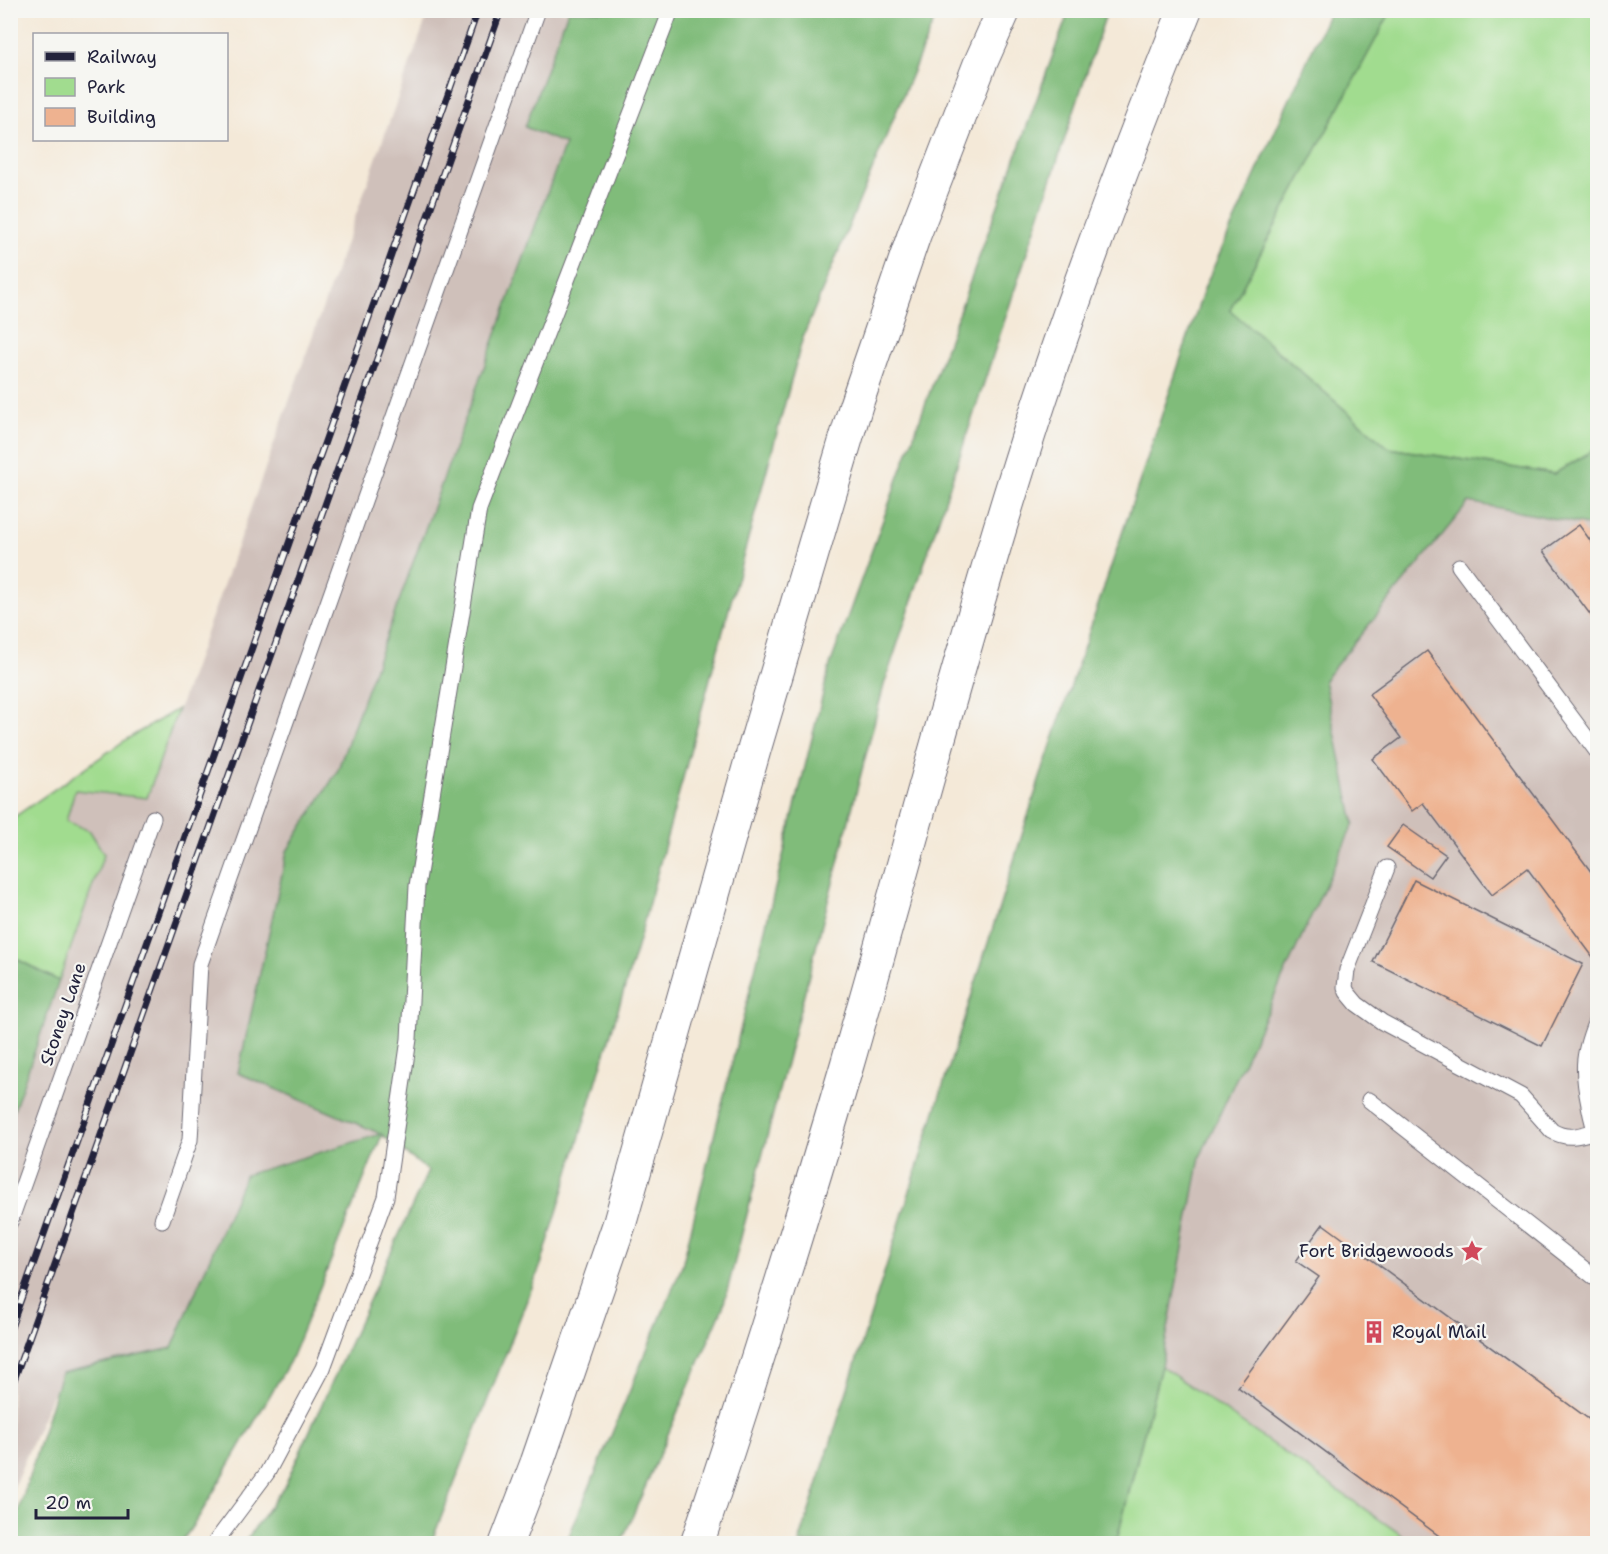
<svg xmlns="http://www.w3.org/2000/svg" width="1608" height="1554" viewBox="0 0 1608 1554" font-family="'Shantell Sans',sans-serif">
	<rect width="100%" height="100%" fill="#f6f6f2"/>
	<filter id="ink" filterUnits="userSpaceOnUse"><feTurbulence type="fractalNoise" baseFrequency=".0167" numOctaves="2"/><feDisplacementMap in="SourceGraphic" scale="12" xChannelSelector="R" yChannelSelector="G"/><feConvolveMatrix kernelMatrix="1 2 1 2 8 2 1 2 1" color-interpolation-filters="sRGB"/></filter>
	<filter id="wash" filterUnits="userSpaceOnUse"><feTurbulence type="fractalNoise" baseFrequency=".008" numOctaves="4" result="noise"/><feDisplacementMap in="SourceGraphic" scale="24" xChannelSelector="R" yChannelSelector="G"/><feGaussianBlur stdDeviation="1.35" result="paint"/><feColorMatrix in="noise" values="0 0 0 0 0 0 0 0 0 0 0 0 0 0 0 0 0 1.4 0 .05"/><feComposite in="paint" operator="in"/></filter>
	<g filter="url(#wash)">
		<rect width="100%" height="100%" fill="#f4e9d8"/>
		<path fill="#cfc0ba" d="M429 11H568L525 126 566 143 337 773 287 851 238 1073 382 1134 245 1175 172 1348 61 1373 11 1493V1121L104 855 90 832 66 821 75 790 147 798Z
			M1469 502 1597 527V1543H1413L1161 1366 1200 1157 1354 823 1324 680Z"/>
		<path fill="#a1dc8f" stroke="#627f65" stroke-width="1.5" d="M1391 11H1597V448L1554 474 1389 448 1230 310Z
			M178 709 147 798 75 790 66 821 90 831 104 854 59 981 11 956 10 820 127 739Z
			M1161 1366 1413 1543 1116 1544Z"/>
		<path fill="#80bc7a" stroke="#516f5a" stroke-width="1.5" d="M1330 10 1391 11 1230 310 1389 448 1554 474 1597 448V527L1469 502 1324 680 1354 823 1200 1157 1161 1366 1116 1543H799L1039 781 1205 286Z
			M568 11H938L803 337 637 947 542 1262 431 1543H244L285 1485 428 1171 382 1135 290 1361 200 1515 181 1543 11 1544V1536L61 1373 172 1348 245 1175 381 1134 238 1073 287 851 337 772 565 144 525 127Z
			M1069 11H1107L884 685 723 1307 621 1543H566L682 1266 830 665Z
			M11 956 59 981 11 1119Z"/>
		<g id="blocks">
			<path fill="#eeb290" d="M1579 525 1598 551V625L1543 551Z
				M1427 651 1598 881V954L1593 957 1527 868 1492 895 1423 803 1412 811 1373 759 1401 738 1369 694Z
				M1403 825 1446 855 1430 877 1387 847Z
				M1414 880 1583 964 1542 1046 1373 962Z
				M1323 1224 1598 1426V1544H1450L1238 1387 1319 1277 1296 1261Z"/>
		</g>
	</g>
	<g filter="url(#ink)">
		<use href="#blocks" fill-opacity="0" stroke="#6c6872" stroke-width="1.5"/>
		<g fill="none" stroke-linecap="round" stroke-linejoin="round">
			<g stroke="#6c6872" stroke-width="17">
				<path id="lane" d="M1459 566 1598 753
					M1387 868 1347 970 1345 987 1347 992 1357 1004 1382 1022 1521 1096 1552 1131C1567 1140 1579 1136 1595 1131
					M1598 1016C1583 1052 1581 1067 1589 1105 1591 1116 1593 1127 1598 1137
					M1369 1100 1598 1280
					M162 1220 190 1140 200 964 538 10
					M10 1222 153 818
					M214 1544 267 1473 323 1368 386 1197 409 1039 417 886 479 509 671 10"/>
			</g>
			<g stroke="#6c6872" stroke-width="35">
				<path id="highway" d="M506 1544 537 1463 620 1222 754 750 856 405 914 235 980 64 1004 10
					M697 1544C750 1385 800 1226 847 1065 903 871 954 675 1014 482 1063 322 1122 166 1185 10"/>
			</g>
			<use href="#lane" stroke="#fff" stroke-width="15"/>
			<use href="#highway" stroke="#fff" stroke-width="33"/>
			<g stroke="#22223b" stroke-width="7">
				<path id="rail" d="M10 1330 478 10
					M10 1391 501 10"/>
			</g>
			<use href="#rail" stroke="#f6f6f2" stroke-width="4.5" stroke-dasharray="14" stroke-linecap="butt"/>
		</g>
	</g>
	<defs>
		<g id="sight-bare" transform="scale(1.8)"><path d="M0-6L1.8-2.2L6-1.7L2.9 1.2L3.7 5.4L0 3.3L-3.7 5.4L-2.9 1.2L-6-1.7L-1.8-2.2Z" fill="#d1495b" stroke="#f6f6f2" stroke-width="2.5" paint-order="stroke"/></g>
		<g id="building-bare" transform="scale(1.8)"><path d="M-4-6H4V6H1V3H-1V6H-4ZM-2.5-4.3h1.7v1.8h-1.7ZM.8-4.3h1.7v1.8H.8ZM-2.5-1h1.7V.8h-1.7ZM.8-1h1.7V.8H.8Z" fill="#d1495b" stroke="#f6f6f2" stroke-width="2.5" paint-order="stroke"/></g>
	</defs>
	<g fill-rule="evenodd">
		<use href="#sight-bare" x="1472" y="1251"/>
		<use href="#building-bare" x="1374" y="1332"/>
	</g>
	<g text-anchor="middle" stroke-width="4.5" stroke-linejoin="round" paint-order="stroke">
		<g font-size="18" fill="#22223b" stroke="#f6f6f2">
			<text transform="translate(63 1014) rotate(-71)" y="6">Stoney Lane</text>
		</g>
		<g font-size="18" fill="#22223b" stroke="#f6f6f2" text-anchor="end">
			<text x="1454" y="1257">Fort Bridgewoods</text>
			<text x="1392" y="1338" text-anchor="start">Royal Mail</text>
		</g>
	</g>
	<rect width="1608" height="1554" fill="none" stroke="#f6f6f2" stroke-width="36"/>
	<rect x="33" y="33" width="195" height="108" fill="#f6f6f2" stroke="#a1a1a9" stroke-width="1.5"/>
	<rect x="45" y="52" width="30" height="9" fill="#22223b" stroke="#a1a1a9" stroke-width="1.5"/>
	<text x="87" y="63" font-size="18" fill="#22223b">Railway</text>
	<rect x="45" y="78" width="30" height="18" fill="#a1dc8f" stroke="#a1a1a9" stroke-width="1.5"/>
	<text x="87" y="93" font-size="18" fill="#22223b">Park</text>
	<rect x="45" y="108" width="30" height="18" fill="#eeb290" stroke="#a1a1a9" stroke-width="1.5"/>
	<text x="87" y="123" font-size="18" fill="#22223b">Building</text>
	<path d="M36 1509v9h92v-9" fill="none" stroke="#22223b" stroke-width="3"/>
	<text x="45" y="1509" font-size="18" fill="#22223b" stroke="#f6f6f2" stroke-width="4.5" paint-order="stroke">20 m</text>
</svg>
